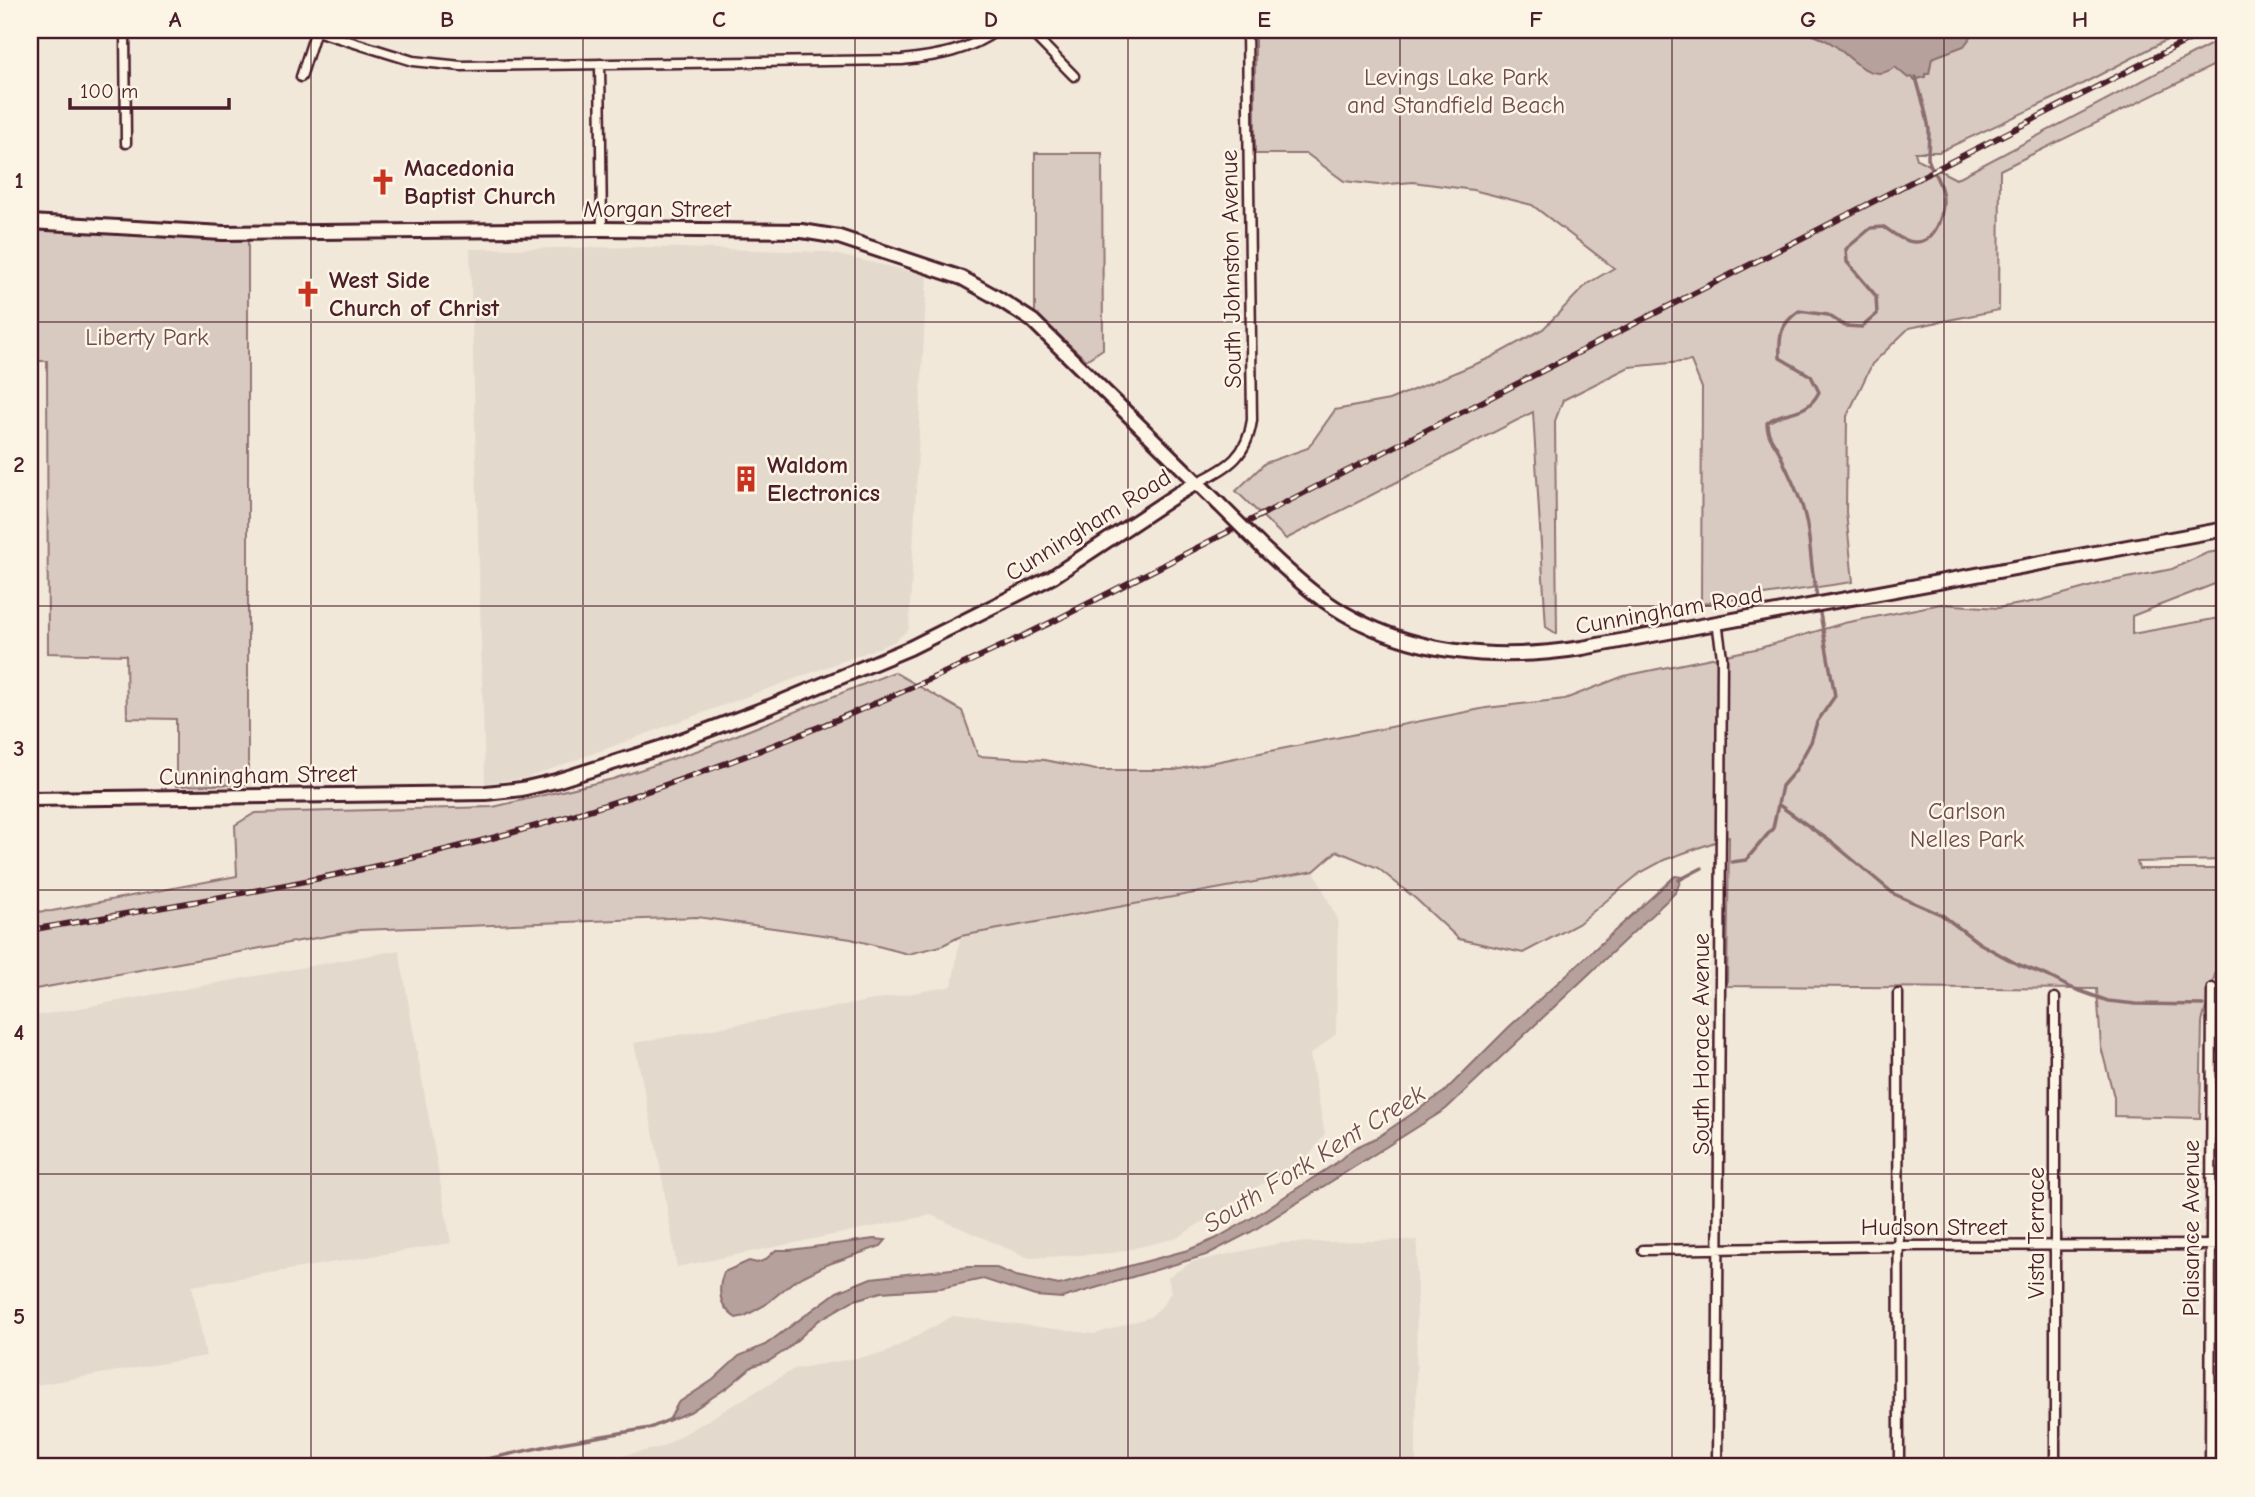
<svg xmlns="http://www.w3.org/2000/svg" width="2255" height="1497" viewBox="0 0 2255 1497" font-family="'Comic Neue',sans-serif">
	<rect width="100%" height="100%" fill="#f1e8da"/>
	<filter id="ink" filterUnits="userSpaceOnUse"><feTurbulence type="fractalNoise" baseFrequency=".0143" numOctaves="2"/><feDisplacementMap in="SourceGraphic" scale="14" xChannelSelector="R" yChannelSelector="G"/><feConvolveMatrix kernelMatrix="1 2 1 2 8 2 1 2 1" color-interpolation-filters="sRGB"/></filter>
	<g filter="url(#ink)">
		<path fill="#e4d9cd" d="M640 247 825 252 927 275 909 629 894 642 527 778 485 783 470 249Z
			M1314 871 1338 920 1336 1034 1310 1055 1325 1134 1301 1167 1260 1185 1177 1238 1114 1253 1029 1258 931 1215 677 1267 658 1155 634 1043 952 986 960 936Z
			M399 950 451 1243 192 1286 206 1356 30 1386V1017Z
			M1417 1240 1416 1467H571L662 1447 794 1369 885 1353 953 1316 1095 1334 1150 1317 1162 1306 1171 1292 1168 1277 1192 1262 1280 1243Z"/>
		<path fill="#d8cac0" stroke="#917476" stroke-width="2" d="M1255 30H2186L2057 97 1939 152H1915L1917 159 1956 179 2225 37V60L2000 170 1999 310 1909 328 1872 364 1847 416 1846 512 1853 582 1701 604 1702 388 1691 361 1629 367 1563 400 1555 421 1557 634 1546 627 1533 412 1286 539 1236 491 1265 463 1308 448 1335 410 1389 400 1490 358 1543 329 1587 284 1614 268 1532 205 1473 190 1413 182 1378 185 1344 181 1307 154H1255Z
			M1035 153H1102L1103 349 1086 360 1035 313Z
			M30 227 188 238 248 239V784L176 786V719L127 718 126 655 48 653 47 361H30Z
			M2225 550V580L2132 616V634L2225 617V860L2137 862 2139 869H2225V938L2202 1022 2200 1118 2114 1116V1097L2101 1047 2097 989 1727 986 1729 837 1664 860 1640 873 1578 924 1523 953 1459 939 1416 899 1378 868 1337 851 1314 871 961 936 941 946 908 954 851 939 697 917 360 930 30 990V912L52 911 237 876 235 825 255 813 493 807 613 779 699 750 894 672 962 711 978 756 1044 760 1096 770H1175L1486 708 1565 699 1624 676 1760 648 1844 623 1941 604 1998 608 2042 600 2103 583 2172 569 2207 553Z"/>
		<path fill="#b6a19c" stroke="#8b6d6f" stroke-width="2" d="M1799 30H1976L1964 46 1932 58 1929 74H1925V77L1914 80 1912 77 1908 78 1895 67C1871 85 1852 58 1834 45 1824 38 1810 34 1799 30Z
			M1675 876 1682 877 1676 892 1446 1109 1251 1232 1206 1255 1062 1298 1035 1296 983 1279 941 1288 881 1292 852 1301 818 1321 786 1350 769 1361 753 1366 728 1387 690 1412 669 1420 678 1403 713 1380 739 1356 765 1345 837 1292 871 1278 969 1267H994L1016 1276 1059 1285 1188 1250 1215 1239 1255 1216 1336 1163 1354 1148 1378 1137 1444 1092 1509 1027Z
			M874 1239 886 1240 881 1246 826 1265 794 1281 765 1305 745 1316 736 1318C718 1306 717 1290 724 1272L749 1261 757 1263 765 1260 776 1250H790Z"/>
		<g fill="none" stroke-linecap="round" stroke-linejoin="round">
			<path stroke="#8b6d6f" stroke-width="3.5" d="M1779 805 1834 844 1894 894 1942 915 1979 943 2017 964 2048 976 2069 987 2108 1001 2136 1004 2203 1005
				M1732 862 1746 860 1773 828 1782 786 1795 771 1811 742 1817 722 1835 696C1828 656 1820 615 1813 574 1810 555 1810 535 1805 516 1800 494 1789 476 1781 456 1776 443 1767 438 1767 423 1784 408 1806 418 1819 392L1811 376 1780 358C1779 336 1780 324 1799 311L1828 315 1845 326 1862 327 1877 314 1876 296 1847 262 1846 249 1871 228 1884 227C1893 233 1902 241 1913 242 1937 244 1946 211 1942 192 1940 181 1929 165 1928 158 1928 149 1929 139 1929 130 1927 113 1920 94 1916 77
				M1679 880 1702 868
				M2220 1006H2225
				M451 1467 561 1443 650 1428 671 1419"/>
			<g stroke="#4a1f2b" stroke-width="13">
				<path id="street" d="M125 30 126 143
					M313 30 413 61 461 66 902 60C937 56 969 51 997 30
					M1029 30 1074 76
					M600 64 602 229
					M301 77 316 30
					M1198 482C1229 467 1247 456 1252 420L1247 30
					M1717 622 1722 657 1717 1467
					M1898 994 1899 1467
					M1643 1250 1899 1246 2225 1245
					M2055 1467V998
					M2210 1467 2212 988"/>
			</g>
			<g stroke="#4a1f2b" stroke-width="18">
				<path id="secondary" d="M30 222 223 233 602 229 802 231 839 237 962 278 996 297 1033 321 1219 504
					M1264 549C1284 567 1303 586 1325 601 1402 655 1493 662 1582 648L2225 529
					M30 799 486 793 522 789 556 781 663 747 769 707 910 648 1052 577 1176 495 1198 482"/>
			</g>
			<use href="#street" stroke="#fcf5e5" stroke-width="8"/>
			<use href="#secondary" stroke="#fcf5e5" stroke-width="12"/>
			<g stroke="#4a1f2b" stroke-width="6">
				<path id="rail" d="M30 930C190 903 350 877 507 834 698 782 879 707 1056 620L2208 30"/>
			</g>
			<use href="#rail" stroke="#fcf5e5" stroke-width="3.5" stroke-dasharray="10" stroke-linecap="butt"/>
			<g stroke="#4a1f2b" stroke-width="18" stroke-linecap="butt">
				<path id="secondary-bridge" d="M1219 504 1264 549"/>
			</g>
			<use href="#secondary-bridge" stroke="#fcf5e5" stroke-width="12"/>
		</g>
	</g>
	<path fill="none" stroke="#4a1f2b" stroke-width="2" stroke-opacity="0.55" d="M311 30V1467M583 30V1467M855 30V1467M1128 30V1467M1400 30V1467M1672 30V1467M1944 30V1467M30 322H2225M30 606H2225M30 890H2225M30 1174H2225"/>
	<defs>
		<g id="church-bare" transform="scale(2.1)"><path d="M-1.2-6h2.4v3.5h3.3v2.4h-3.3V6h-2.4V-.1h-3.3v-2.4h3.3Z" fill="#c8321e" stroke="#fcf5e5" stroke-width="2.5" paint-order="stroke"/></g>
		<g id="building-bare" transform="scale(2.1)"><path d="M-4-6H4V6H1V3H-1V6H-4ZM-2.5-4.3h1.7v1.8h-1.7ZM.8-4.3h1.7v1.8H.8ZM-2.5-1h1.7V.8h-1.7ZM.8-1h1.7V.8H.8Z" fill="#c8321e" stroke="#fcf5e5" stroke-width="2.5" paint-order="stroke"/></g>
	</defs>
	<g fill-rule="evenodd">
		<use href="#church-bare" x="383" y="182"/>
		<use href="#church-bare" x="308" y="294"/>
		<use href="#building-bare" x="746" y="479"/>
	</g>
	<g text-anchor="middle" stroke-width="5" stroke-linejoin="round" paint-order="stroke">
		<g font-size="24" fill="#6e4a50" stroke="#fcf5e5">
			<text x="1456" y="85">Levings Lake Park<tspan x="1456" dy="28">and Standfield Beach</tspan></text>
			<text x="147" y="345">Liberty Park</text>
			<text x="1967" y="819">Carlson<tspan x="1967" dy="28">Nelles Park</tspan></text>
		</g>
		<g font-size="24" font-weight="bold" fill="#4a1f2b" stroke="#fcf5e5" text-anchor="start">
			<text x="404" y="176">Macedonia<tspan x="404" dy="28">Baptist Church</tspan></text>
			<text x="329" y="288">West Side<tspan x="329" dy="28">Church of Christ</tspan></text>
			<text x="767" y="473">Waldom<tspan x="767" dy="28">Electronics</tspan></text>
		</g>
		<g font-size="24" fill="#4a1f2b" stroke="#fcf5e5">
			<text x="657" y="217">Morgan Street</text>
			<text transform="translate(1231 269) rotate(-91)" y="8">South Johnston Avenue</text>
			<text transform="translate(1088 525) rotate(-32)" y="8">Cunningham Road</text>
			<text transform="translate(1669 610) rotate(-10)" y="8">Cunningham Road</text>
			<text transform="translate(258 775) rotate(-1)" y="8">Cunningham Street</text>
			<text transform="translate(1701 1044) rotate(-90)" y="8">South Horace Avenue</text>
			<text x="1934" y="1235">Hudson Street</text>
			<text transform="translate(2191 1228) rotate(-90)" y="8">Plaisance Avenue</text>
			<text transform="translate(2036 1233) rotate(-90)" y="8">Vista Terrace</text>
		</g>
		<g font-size="26" font-style="italic" fill="#704c53" stroke="#fcf5e5">
			<text transform="translate(1314 1158) rotate(-32)" y="9">South Fork Kent Creek</text>
		</g>
	</g>
	<rect width="2255" height="1497" fill="none" stroke="#fcf5e5" stroke-width="77"/>
	<path d="M70 98v10h159v-10" fill="none" stroke="#4a1f2b" stroke-width="3.5"/>
	<text x="80" y="98" font-size="21" fill="#4a1f2b" stroke="#fcf5e5" stroke-width="5" paint-order="stroke">100 m</text>
	<rect x="38" y="38" width="2178" height="1420" fill="none" stroke="#4a1f2b" stroke-width="2.5"/>
	<g font-size="23" text-anchor="middle" font-weight="bold" fill="#4a1f2b">
		<text x="175" y="27">A</text>
		<text x="447" y="27">B</text>
		<text x="719" y="27">C</text>
		<text x="991" y="27">D</text>
		<text x="1264" y="27">E</text>
		<text x="1536" y="27">F</text>
		<text x="1808" y="27">G</text>
		<text x="2080" y="27">H</text>
		<text x="19" y="188">1</text>
		<text x="19" y="472">2</text>
		<text x="19" y="756">3</text>
		<text x="19" y="1040">4</text>
		<text x="19" y="1324">5</text>
	</g>
</svg>
